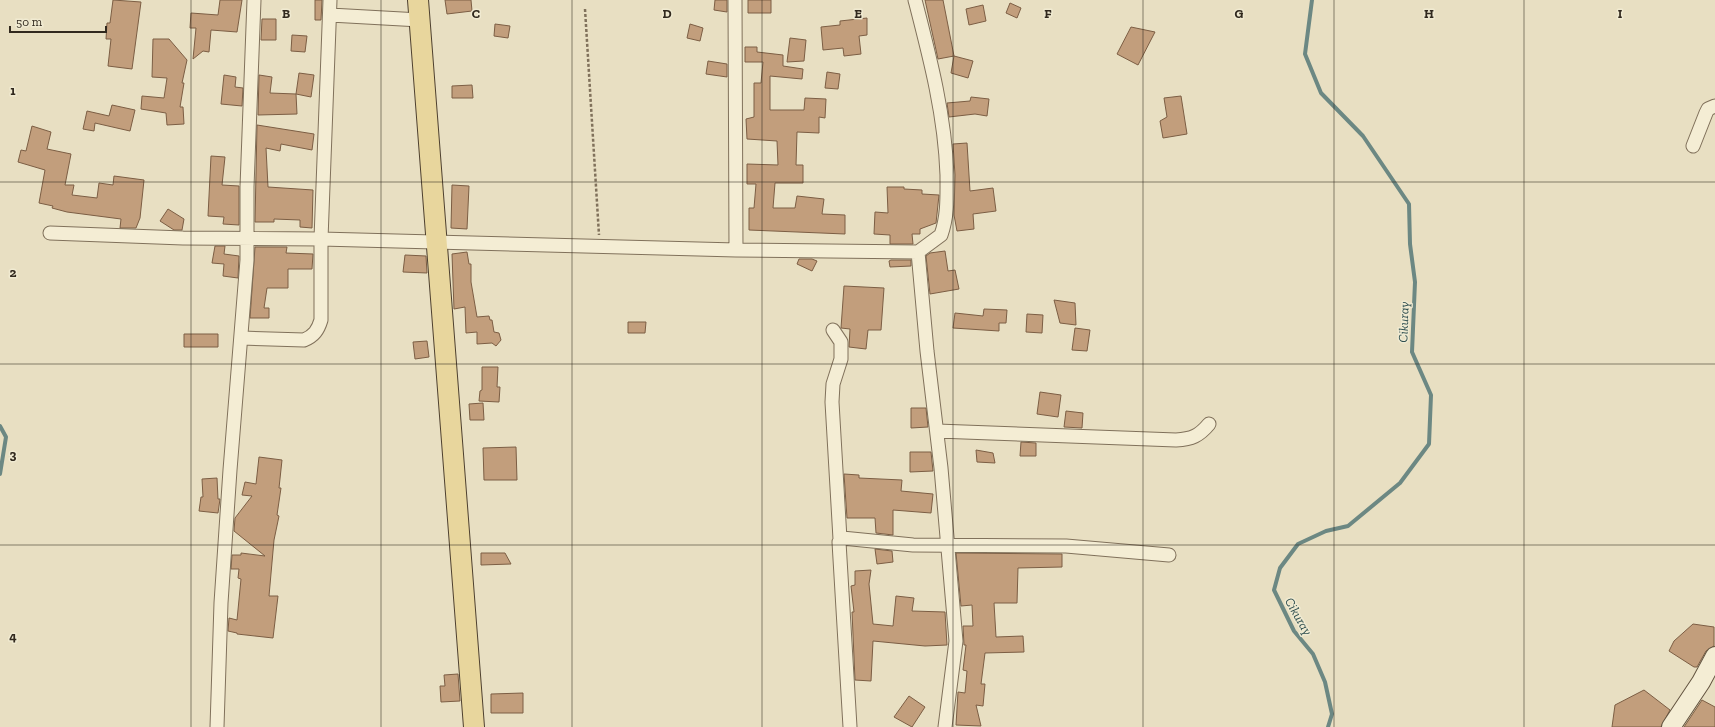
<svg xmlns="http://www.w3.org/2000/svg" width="1715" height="727" viewBox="0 0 1715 727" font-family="'Zilla Slab',serif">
	<rect width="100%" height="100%" fill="#e8dfc2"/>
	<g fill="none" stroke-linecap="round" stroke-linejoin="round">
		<path stroke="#6c8883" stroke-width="4" d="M1312 0 1305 54 1321 93 1363 136 1409 204 1410 244 1415 282 1412 352 1431 395 1429 444 1400 483 1348 526 1326 531 1298 544 1280 568 1274 590 1294 631 1313 654 1325 682 1332 714 1328 727
			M0 426 6 437 0 474"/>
	</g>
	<path fill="#c29e7c" stroke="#7c5e44" d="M113 0 141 2 132 69 108 66 111 39H106L107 23H110Z
		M220 0H242L237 32 211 30 209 52 203 51 193 59 196 28H190L191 13 218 15Z
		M315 0H322L321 20H315Z
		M445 0H471L472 11 447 14Z
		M715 0H727V12L714 10Z
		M748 0H771V13H748Z
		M925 0H943L954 56 938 59Z
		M1010 3 1021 8 1017 18 1006 13Z
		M983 5 986 21 969 25 966 9Z
		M867 18V35L859 36 861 54 844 56 843 48 823 50 821 27 840 25V21Z
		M262 19H276V40H261Z
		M495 24 510 26 508 38 494 36Z
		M690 24 703 28 700 41 687 38Z
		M1131 27 1155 32 1138 65 1117 54Z
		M292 35 307 36 305 52 291 51Z
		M790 38 806 40 804 61 787 62Z
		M153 39H169L187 60 182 83H184L180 107H183L184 124 167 125 166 113 141 109 142 96 164 98 167 78 152 77Z
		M745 47H757V52L783 55V66L803 69 802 79 770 76V110H804L805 98 826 99 825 118 819 117V133L797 132 796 165H803V183H775L773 208H795L797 196 824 199 822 214 845 215V234L749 230V208H754L756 184H747V164L778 165 777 141 747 139 746 119 754 117V83H761L763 62H745Z
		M954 56 973 61 968 78 951 73Z
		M708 61 727 64V77L706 74Z
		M827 72 840 74 838 89 825 88Z
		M299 73 314 75 311 97 296 94Z
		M224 75 236 77 235 87 243 88 242 106 221 104Z
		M259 75 272 77 270 93 296 94 297 114 258 115Z
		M472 85 473 98H452V86Z
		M1181 96 1187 134 1163 138 1160 121 1167 117 1164 98Z
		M971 97 989 99 987 116 975 114 949 117 947 103 970 101Z
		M112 105 135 110 130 131 95 123 94 131 83 129 87 111 109 116Z
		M257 125 314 134 312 150 281 144 280 151 266 148 268 187 313 190 312 228 300 227V220L274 219V222H255Z
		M32 126 51 132 47 149 71 154 65 185H74L72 195 97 198 99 183 113 185 114 176 144 180 140 218 136 228H120L121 219 67 212 52 208 53 206 39 203 45 170 18 162 21 150 26 151Z
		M967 143 970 191 993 188 996 211 973 214 974 229 957 231 954 215 955 175 953 144Z
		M211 156 225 157 222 185 239 186V225L223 224 224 217 208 216Z
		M452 185 469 186 467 229 451 228Z
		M887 187H904V189L922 190V194L939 195 936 223 920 229V234H912L913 244H890V235L874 234 875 212 888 213Z
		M168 209 184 219 182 230H174L160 221Z
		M215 246H225L224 254 239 256 238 278 223 276 224 264 212 263Z
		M255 247H287L286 253 313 254 312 269H288V288H267L264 308H269V318H250Z
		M945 251 948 271 955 270 959 289 930 294 926 256 930 253Z
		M467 252 469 264H471V282L477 317 489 316 490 320H492L494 332 499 333 501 340 496 346 492 343 477 344V332L466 333 465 307 454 309 452 254Z
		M405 255 426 256 427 273 403 272Z
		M799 259H812L817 261 812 271 797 264Z
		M891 260H911V266L890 267 889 261Z
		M844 286 884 288 881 330H868L866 349 849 347 850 329 841 328Z
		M1054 300 1075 303 1076 325 1060 323Z
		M984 309 1007 310 1006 323H999V331L953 328 955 313 983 316Z
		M1027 314 1043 315 1042 333 1026 332Z
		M628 322H646L645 333H628Z
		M1075 328 1090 330 1087 351 1072 350Z
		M184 334H218V347H184Z
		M427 341 429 357 415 359 413 342Z
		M482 367H498L497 387H500L499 402 479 401 480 391 482 390Z
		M1040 392 1061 395 1058 417 1037 414Z
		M483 403 484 420H470L469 404Z
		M911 408H926L928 427 911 428Z
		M1066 411 1083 413 1082 428 1064 427Z
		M1021 442 1036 443V456H1020Z
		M516 447 517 480H484L483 448Z
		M976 450 993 453 995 463 977 462Z
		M910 452H931L933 471 910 472Z
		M259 457 282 460 279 488H281L277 515 279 516 274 540 269 596H278L273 638 237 634V633L228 631 229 618 237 620 241 579 238 578 239 569H231L232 555H241V553L265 556 234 531 235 518 252 496 242 495 245 482 256 484Z
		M844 474 859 475V478L902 480 901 491 933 494 931 513 893 510V535L876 533 875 518H847Z
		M217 478 218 499H220L218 513 199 511 201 497H203L202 479Z
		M875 549 892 551 893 562 877 564Z
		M481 553H505L511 564 481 565Z
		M956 553 1062 554V567L1018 568 1017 603H994L996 637 1023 636 1024 652 985 653 981 684H985L983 706 976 705 981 726 956 725 958 692 965 693 967 671 963 670 966 645H964L963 626H973L972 605 961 606Z
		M871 570 869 584 873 624 893 626 896 596 914 598 912 611 945 612 947 645 925 646 873 641 871 681 855 680 852 612H854L851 586 855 585V571Z
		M1693 624 1714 627V646L1706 651 1697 667H1694L1669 651 1674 641Z
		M458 674 460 701 441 702 440 686H445L444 675Z
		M1644 690 1670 710 1661 727H1612L1615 705Z
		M523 693V713H491V694Z
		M909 696 925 707 912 727 894 717Z
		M1702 700 1715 707V727H1684Z"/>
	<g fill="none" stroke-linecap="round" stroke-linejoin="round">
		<g stroke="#80715b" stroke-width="15">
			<path id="street" d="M735 0 736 250
				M915 0C930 58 945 115 947 175 947 196 948 215 941 235L918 252
				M330 15 420 20
				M1693 146 1706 113 1708 109 1715 106
				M50 233 183 238 321 239 736 250 918 252 927 351 941 468 956 641 945 727
				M833 330 841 342V359L833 384 832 402 840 539
				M242 338 304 340C314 336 318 330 321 320V239L330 0
				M937 431 1176 440C1192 439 1199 436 1209 424
				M217 727 221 603 230 470 247 260V187L254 0
				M850 727 839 542 842 538 913 545 1066 546 1169 555"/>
		</g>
		<g stroke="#62533f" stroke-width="20">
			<path id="secondary" d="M1671 727 1701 682 1715 656"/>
		</g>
		<g stroke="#4e402f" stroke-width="22">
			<path id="primary" d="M418 0 474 727"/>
		</g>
		<path stroke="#80715b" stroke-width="2.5" stroke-dasharray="3 2" stroke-linecap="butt" d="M585 9 599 235"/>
		<use href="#street" stroke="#f4edd4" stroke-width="13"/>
		<use href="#secondary" stroke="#f4edd4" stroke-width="18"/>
		<use href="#primary" stroke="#e8d69d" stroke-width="20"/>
	</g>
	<path fill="none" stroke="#31291e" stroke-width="1" stroke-opacity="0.55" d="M191 0V727M381 0V727M572 0V727M762 0V727M953 0V727M1143 0V727M1334 0V727M1524 0V727M0 182H1715M0 364H1715M0 545H1715"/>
	<g text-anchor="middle" stroke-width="3" stroke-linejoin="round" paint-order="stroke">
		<g font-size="13" font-style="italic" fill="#2f4f50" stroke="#f0ead1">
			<text transform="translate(1403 322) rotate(-88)" y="5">Cikuray</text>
			<text transform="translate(1299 616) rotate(60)" y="5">Cikuray</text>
		</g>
	</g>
	<g font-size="13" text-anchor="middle" font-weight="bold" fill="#31291e" stroke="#f0ead1" stroke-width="3" stroke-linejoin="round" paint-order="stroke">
		<text x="286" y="18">B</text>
		<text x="476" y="18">C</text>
		<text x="667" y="18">D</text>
		<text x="858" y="18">E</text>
		<text x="1048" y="18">F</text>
		<text x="1239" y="18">G</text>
		<text x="1429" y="18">H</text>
		<text x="1620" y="18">I</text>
		<text x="13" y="95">1</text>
		<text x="13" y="277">2</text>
		<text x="13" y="459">3</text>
		<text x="13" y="641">4</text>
	</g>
	<path d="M10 26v6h96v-6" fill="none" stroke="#31291e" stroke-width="2"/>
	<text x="16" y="26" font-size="12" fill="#31291e" stroke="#f0ead1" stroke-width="3" paint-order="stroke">50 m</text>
</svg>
